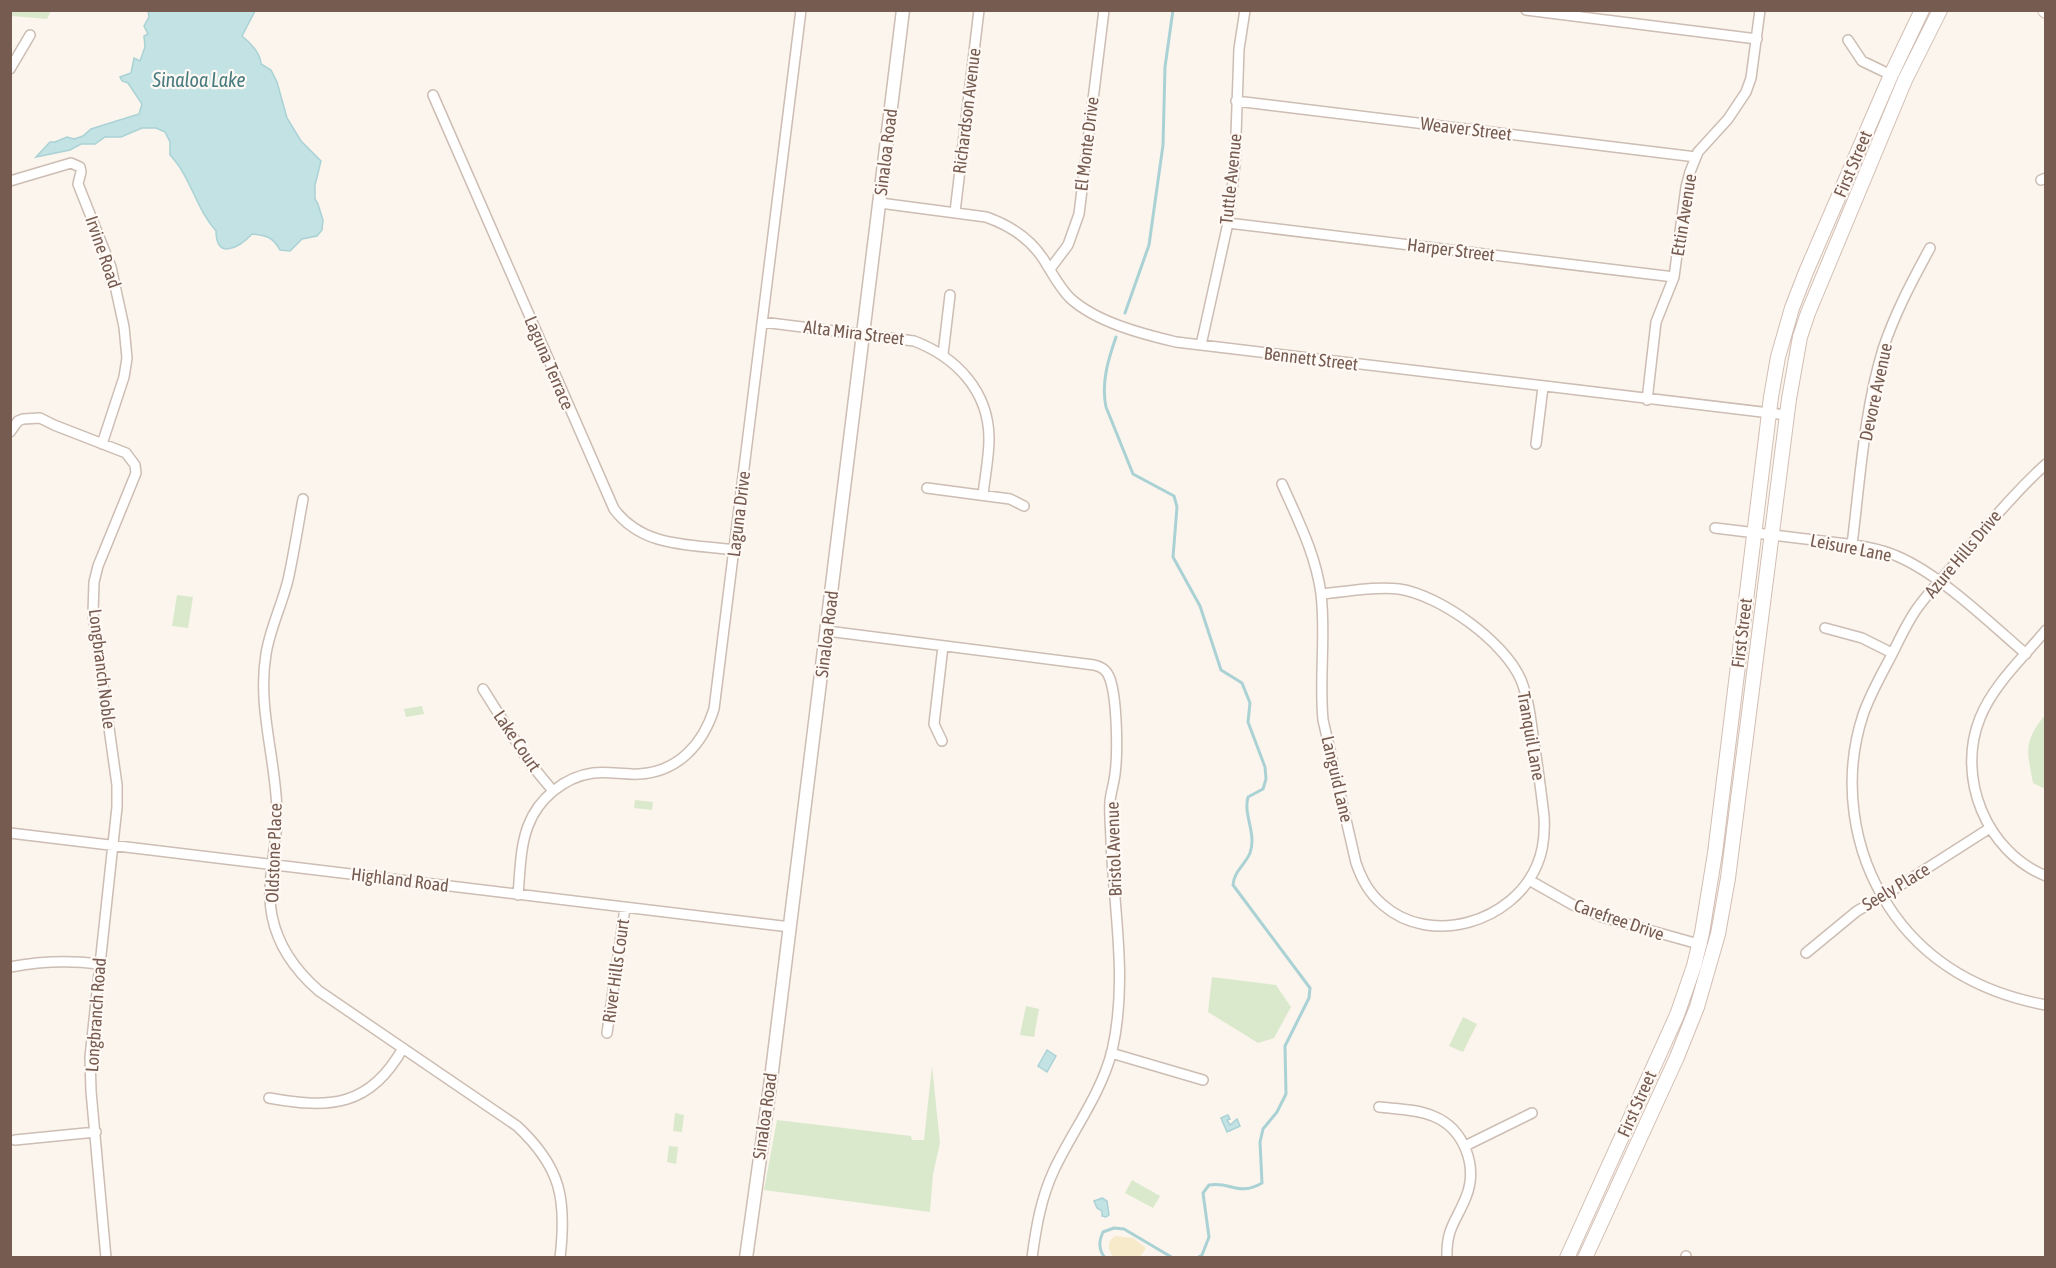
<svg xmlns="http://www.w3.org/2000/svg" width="2056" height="1268" viewBox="0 0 2056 1268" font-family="'Asap Condensed',sans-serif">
	<rect width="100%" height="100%" fill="#fbf5ed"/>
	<path fill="#dae9cc" d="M11 10H51V11L47 19 11 16Z
		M177 595 193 597 188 628 172 626Z
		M422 706 424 714 406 717 404 709Z
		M2045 715V789L2033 783C2027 751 2023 742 2045 715Z
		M635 800 653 802 652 810 634 808Z
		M1212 977 1276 985 1291 1007 1274 1038 1258 1043 1208 1012Z
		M1026 1006 1039 1009 1034 1037 1020 1035Z
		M1463 1017 1477 1024 1463 1052 1449 1046Z
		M932 1066 940 1143 933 1174 930 1212 764 1190 777 1120 911 1136 912 1140H924Z
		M675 1113 684 1115 682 1132 673 1131Z
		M669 1146 678 1147 676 1164 667 1162Z
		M1132 1180 1160 1196 1153 1208 1125 1193Z"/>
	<path fill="#f7eacb" d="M1115 1236 1133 1238 1146 1248 1140 1257H1113C1108 1249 1106 1243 1115 1236Z"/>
	<path fill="#c2e2e4" stroke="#aad2d5" stroke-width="1.5" d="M148 11H255L242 36C250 42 261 54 261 64L271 70 277 82 287 118 301 141 321 161 315 185V199L318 204 323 220 322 230 317 236 302 239 290 251 280 250C273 237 266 235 252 234 240 247 216 261 216 231 196 209 191 177 170 155V142L165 132 156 128H142L121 137H105L95 144H81L70 150 36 157 50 142H55L67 137 74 139 83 136 91 129 139 114 142 104 128 83 122 81 120 77 131 73 134 58 140 61 145 47 144 36 148 34 144 26 149 17Z
		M1047 1050 1056 1056 1047 1072 1038 1066Z
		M1228 1115 1230 1119 1227 1120 1230 1125 1237 1119 1240 1126 1227 1132 1221 1118Z
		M1102 1198 1107 1201 1109 1215 1106 1217 1102 1216V1211L1097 1208 1094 1201Z"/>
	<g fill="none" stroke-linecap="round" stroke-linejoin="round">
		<path stroke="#aad2d5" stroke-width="3" d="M1125 313 1149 245 1163 145 1165 67 1173 10
			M1116 337C1108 360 1101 383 1106 407L1133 474 1174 496 1177 507 1173 557 1200 606 1221 670 1242 683 1250 703 1248 722 1265 767 1266 779 1263 789 1248 797C1243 816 1257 833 1250 853 1245 865 1234 871 1233 885L1310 988 1309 998 1285 1046 1286 1094 1277 1112 1263 1129 1260 1142 1262 1183C1238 1197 1231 1181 1209 1185L1203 1193 1209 1237 1202 1255 1197 1258
			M1105 1258C1098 1249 1099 1241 1103 1232L1114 1228 1124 1229 1173 1258"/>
		<g stroke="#cdbdb3" stroke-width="12">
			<path id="minor" d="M1526 10 1757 39
				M1848 40 1862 61 1891 75
				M10 69 30 35
				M433 95 614 509C643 548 690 544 734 550
				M1236 101 1696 157
				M2041 180 2046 178
				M10 181 71 163 80 167 81 172 78 184 111 267 124 327 127 358 124 377 102 444
				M880 203 986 217C1009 225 1030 238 1044 260 1052 273 1059 287 1070 298 1096 322 1142 334 1176 342L1787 415
				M955 212 979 10
				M1228 223 1674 277
				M1050 269 1068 245 1079 214 1104 10
				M762 322 914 341C956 357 989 391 989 439 989 457 985 476 983 495
				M1201 345 1228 223 1235 164 1239 49 1245 10
				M943 354 950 295
				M1647 400 1656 322 1674 277 1686 187 1690 172 1698 152 1728 119 1746 92 1751 78 1760 10
				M10 432 18 421 23 419 40 418 54 425 126 453 135 465 136 473 98 566 94 582 93 614 117 785V807L90 1057 91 1091 106 1258
				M1536 444 1543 387
				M2046 464C2015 492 1990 523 1963 554 1948 573 1930 590 1916 610 1905 626 1897 645 1888 662 1879 679 1869 697 1863 715 1842 779 1852 851 1889 907 1925 962 1981 993 2046 1005
				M1282 484C1298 520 1316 555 1321 594 1326 635 1319 678 1323 720L1356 863C1362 880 1369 893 1383 905 1431 947 1513 922 1537 865 1544 849 1545 833 1544 816 1541 791 1538 767 1534 743 1531 721 1529 700 1521 680 1505 642 1440 595 1399 589 1374 586 1346 592 1321 594
				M927 488 1010 499 1024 506
				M303 499C298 526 294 553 288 580 282 605 270 628 266 654 257 707 276 759 277 812 278 846 265 881 272 916 278 946 296 971 319 991L517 1126C561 1167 567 1199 560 1258
				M1715 528C1748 532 1781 536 1814 540 1843 544 1873 545 1899 557 1942 576 1990 623 2026 654
				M1852 545C1860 480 1864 411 1883 349 1895 313 1912 281 1930 248
				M1825 628 1862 638 1892 653
				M2046 630C2023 658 1993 685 1980 718 1956 777 1986 852 2046 876
				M827 631 1094 665C1102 667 1107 670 1110 679 1117 699 1118 752 1115 774 1114 783 1111 792 1110 801 1109 814 1111 829 1111 842 1114 912 1128 981 1112 1051 1101 1094 1073 1130 1054 1170 1041 1198 1036 1227 1032 1258
				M483 689 529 762 553 791
				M942 741 934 724 943 646
				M10 833 790 927
				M1529 880 1573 905 1602 917 1702 945
				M518 895C520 873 520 847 528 826 538 799 564 777 593 773 609 771 624 775 639 774 678 772 703 744 714 709L801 10
				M1806 953 1857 911 1882 897 1990 828
				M10 967C41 961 69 960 99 964
				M607 1033 625 908
				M1111 1053 1203 1080
				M269 1098C330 1109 370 1107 403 1048
				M1379 1107C1397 1109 1416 1109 1433 1116 1465 1129 1478 1167 1466 1197 1456 1222 1446 1228 1447 1258
				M15 1140 96 1132
				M1465 1146 1532 1113
				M1686 1258V1256"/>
		</g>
		<g stroke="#cdbdb3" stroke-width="15">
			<path id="tertiary" d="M746 1258 771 1079 903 10"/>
		</g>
		<g stroke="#d3beb3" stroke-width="16">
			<path id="secondary" d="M2045 10 2046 11
				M1567 1258 1677 1015 1694 966 1702 933 1715 853 1771 397 1778 357 1792 308 1806 272 1891 75 1922 10
				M1585 1258 1677 1057 1697 1007 1718 934 1728 878 1789 399 1800 337 1808 313 1905 80 1940 10"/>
		</g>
		<use href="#minor" stroke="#fff" stroke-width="9"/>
		<use href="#tertiary" stroke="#fff" stroke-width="12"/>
		<use href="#secondary" stroke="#fff" stroke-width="14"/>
	</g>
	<g text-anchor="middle" stroke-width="4.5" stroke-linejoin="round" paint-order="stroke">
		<g font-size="18" fill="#765b51" stroke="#fef9f4">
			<text transform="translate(967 111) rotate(-83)" y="6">Richardson Avenue</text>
			<text transform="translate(1466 129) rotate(7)" y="6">Weaver Street</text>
			<text transform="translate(1087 144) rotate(-83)" y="6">El Monte Drive</text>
			<text transform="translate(886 152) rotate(-83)" y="6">Sinaloa Road</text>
			<text transform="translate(1853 164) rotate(-67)" y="6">First Street</text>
			<text transform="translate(1231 179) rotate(-84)" y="6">Tuttle Avenue</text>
			<text transform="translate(1684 215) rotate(-81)" y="6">Ettin Avenue</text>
			<text transform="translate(1451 250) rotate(7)" y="6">Harper Street</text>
			<text transform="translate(103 252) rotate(71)" y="6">Irvine Road</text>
			<text transform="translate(854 333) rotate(7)" y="6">Alta Mira Street</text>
			<text transform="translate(1311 359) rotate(7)" y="6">Bennett Street</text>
			<text transform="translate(549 363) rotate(67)" y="6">Laguna Terrace</text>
			<text transform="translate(1876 392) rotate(-78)" y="6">Devore Avenue</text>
			<text transform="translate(739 514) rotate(-83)" y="6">Laguna Drive</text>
			<text transform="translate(1851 548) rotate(11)" y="6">Leisure Lane</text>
			<text transform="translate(1963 554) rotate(-50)" y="6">Azure Hills Drive</text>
			<text transform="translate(1742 633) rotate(-83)" y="6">First Street</text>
			<text transform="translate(827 634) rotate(-83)" y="6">Sinaloa Road</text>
			<text transform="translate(102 669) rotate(83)" y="6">Longbranch Noble</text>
			<text transform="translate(1531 736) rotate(80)" y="6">Tranquil Lane</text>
			<text transform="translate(517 741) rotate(56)" y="6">Lake Court</text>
			<text transform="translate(1337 779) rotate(77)" y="6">Languid Lane</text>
			<text transform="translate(1114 849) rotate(-92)" y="6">Bristol Avenue</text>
			<text transform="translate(274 853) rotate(-88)" y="6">Oldstone Place</text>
			<text transform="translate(400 880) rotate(7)" y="6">Highland Road</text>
			<text transform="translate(1896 887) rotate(-31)" y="6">Seely Place</text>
			<text transform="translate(1619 920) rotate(19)" y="6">Carefree Drive</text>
			<text transform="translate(616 971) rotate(-82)" y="6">River Hills Court</text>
			<text transform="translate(96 1015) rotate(-86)" y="6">Longbranch Road</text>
			<text transform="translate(1637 1104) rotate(-66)" y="6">First Street</text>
			<text transform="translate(765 1116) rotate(-82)" y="6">Sinaloa Road</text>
		</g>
		<g font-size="20" font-style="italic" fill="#487b7f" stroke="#fef9f4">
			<text x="199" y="87">Sinaloa Lake</text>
		</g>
	</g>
	<rect width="2056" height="1268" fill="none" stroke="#765b51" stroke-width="24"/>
</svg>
